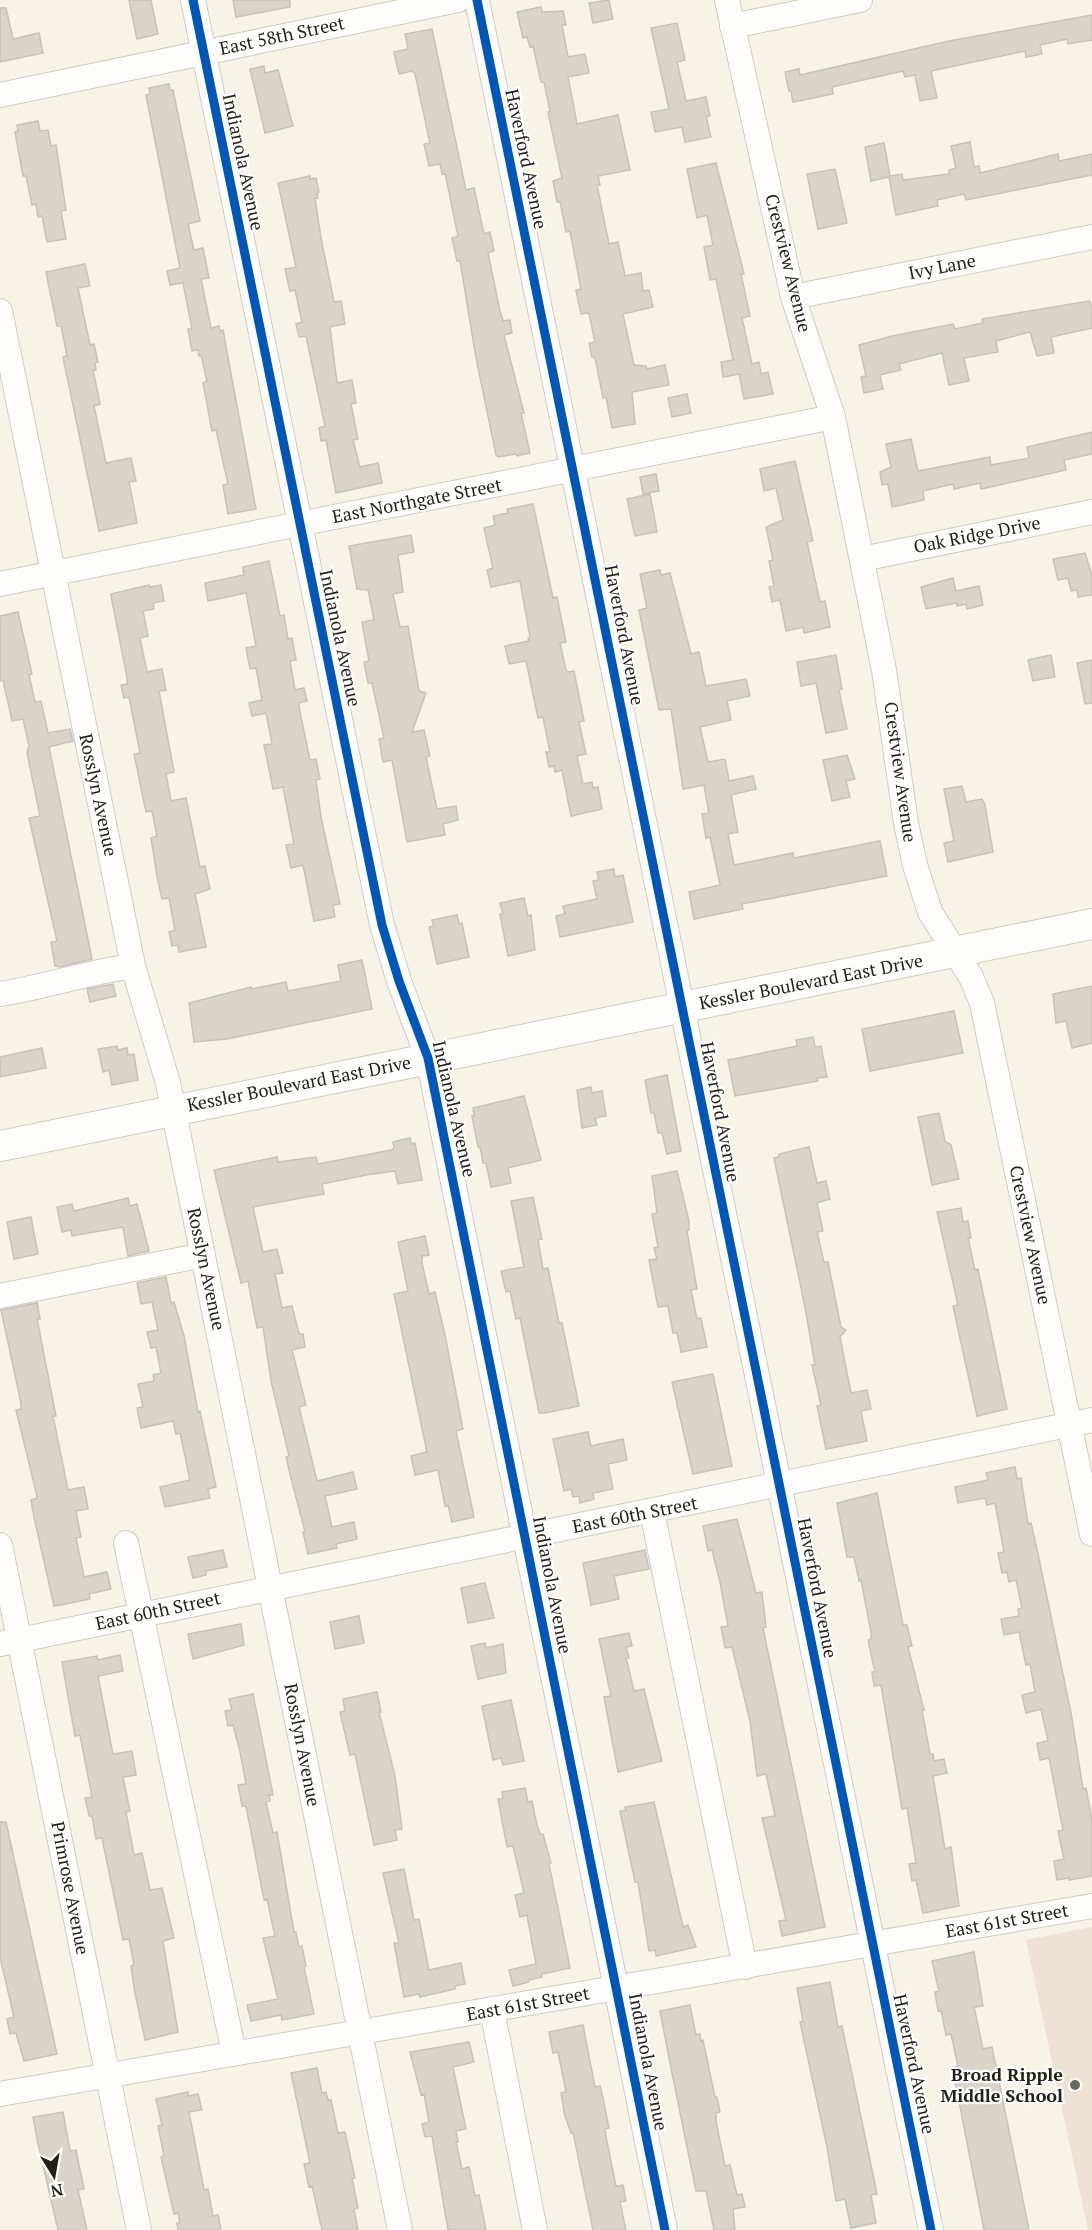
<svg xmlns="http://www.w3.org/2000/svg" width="1092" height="2230" viewBox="0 0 1092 2230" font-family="'PT Serif',serif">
	<rect width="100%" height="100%" fill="#f7f3e6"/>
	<path fill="#ede2d3" d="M1092 1927V2230H1088L1026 1940Z"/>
	<path fill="#d9d3c9" stroke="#c7c2b7" stroke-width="1.5" d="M129 0H151L158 34 137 39Z
		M233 0H290V7L236 17Z
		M609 0 613 19 593 23 589 3Z
		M541 7 542 12 563 11 566 25H562L568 57 585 54 589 73 568 77 577 124 618 115 630 170 598 176 600 185H597L609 244 618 242 625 276 641 273 643 291 649 290 653 307 623 314 634 365 646 366 647 369 665 365 669 385 632 392 635 424 612 428 606 397 603 398 595 357H592L589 343 595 342 589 313 581 314 576 290 581 289 570 231 566 232 560 201 557 202 553 181 562 178 548 112 550 111 544 82H541L533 46 530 47 527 37 523 38 517 12Z
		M0 8H6L13 39 39 33 43 53 0 62Z
		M1092 15V40L1068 44 1067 39 1040 45 1042 54 1026 57 1025 51 931 71 937 98 920 101 915 75 905 77 903 71 832 87 833 94 793 102 791 91H789L785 72 799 69 800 75 949 41Z
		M677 23 685 60 677 62 686 101 706 97 710 116H706L711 137 685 142 682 127 655 132 651 112 669 109 651 28Z
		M432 29 466 190 474 188 484 234 490 232 494 251 488 253 500 311 503 321 510 320 512 333 504 335 524 413H521L530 453 517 456 516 454 498 457 496 455 476 358 460 261H457L452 238 458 236 445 173 442 174 440 164 429 166 424 144 430 143 415 74 412 71 399 74 394 52 408 49 405 34Z
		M264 66 265 73 278 70 293 126 265 133 250 69Z
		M169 84 170 90H173L200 221 188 224 194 250 203 248 209 278 201 279 211 328 219 326 220 331 223 330 256 509 228 514 223 485 228 484 216 430 212 431 203 383 207 381 201 355 199 356 198 350 192 351 188 329H192L183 283 170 285 167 271 180 268 146 95 150 94 149 88Z
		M38 121 40 131 48 130 51 146 56 145 66 210 61 211 66 239 47 242 42 216 38 217 36 204 32 205 26 176H23L15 132 18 131 17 125Z
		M970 142 974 167 979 166 980 173 1058 154 1059 161 1092 154V175L966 200 964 194 937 200 938 206 896 215 889 177 871 181 865 147 884 143 890 176 902 174 903 180 949 174V170L956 168 951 146Z
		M716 163 744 274H741L750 316 742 318 752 364 759 362 761 374 768 372 773 394 744 399 739 374 723 377 721 362 733 360 716 279 710 280 704 247 713 245 707 215 697 218 687 169Z
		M835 169 847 223 818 229 807 174Z
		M310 176V179L316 178 319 192H317L318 198H315L321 238 334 302 341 301 345 324 330 327 337 383 352 380 356 403 351 404 358 439 353 440 360 467 378 463 382 483 336 493 326 440 321 441 319 428 325 426 306 336 299 337 296 324 302 322 295 290 290 291 285 269 296 267 278 183Z
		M85 264 90 286 78 288 90 345 94 344 98 362 95 363 96 370H93L100 404 94 406 106 463 131 458 136 481 129 482 137 523 99 531 63 357 67 356 61 326H57L46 272Z
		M1089 301 1092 306V328L1051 337 1054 353 1037 356 1030 332 996 341 998 352 964 358 969 381 949 385 942 353 899 364 901 370 880 375 883 389 864 393 861 377 866 376 859 345 892 336 953 324 955 329 983 323 982 319Z
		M687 394 691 413 672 417 668 398Z
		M1092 432V454L1064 460 1066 470 981 489 980 483 954 489 953 484 923 491 924 500 892 507 888 484 882 485 880 472 891 467 886 444 911 439 918 471 990 457 991 465 1029 458 1027 447Z
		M795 461 813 541 807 542 820 602 825 601 830 627 804 633 803 627 786 631 780 600 772 602 769 587 774 586 769 561 773 560 766 527 783 520 776 488 764 491 760 469Z
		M656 474 659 491 643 494 640 477Z
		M650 494 657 532 635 536 627 499Z
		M533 504 553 598 557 597 566 642 560 643 566 670 568 672 574 671 584 721 579 722 586 754 577 756 583 784 592 782 593 788 598 787 602 809 571 816 562 770 555 772 554 766 549 767 546 752H550L543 717 538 718 526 661 509 664 505 646 529 641 528 638 530 637 520 581 491 587 487 570 493 568 484 528 495 525 493 516 508 513 507 509Z
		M411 535 414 552 398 555 403 592 393 594 400 627 408 626 419 691 426 693 412 732 424 730 430 756 426 757 437 809 456 806 458 820 443 824 445 835 407 842 392 760 383 762 379 739 384 738 372 683H368L364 662 369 661 362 622 374 620 368 590 357 589 349 546Z
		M1085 553 1092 575V595L1078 597 1077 590 1071 591 1068 578 1058 580 1053 559Z
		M269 561 280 616 284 615 288 639 292 638 296 660 290 661 295 690 304 688 307 701 299 703V707L310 760 316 759 320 779 316 780 321 817 340 904 333 905 335 917 314 921 303 865 291 868 286 845 294 844 283 787 273 789 264 745 272 744 266 713 252 716 249 703 262 700 256 668 250 669 246 648 256 646 246 593 208 601 205 583 244 575 243 567Z
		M660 570 661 575 670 573 691 654 699 652 706 686 746 679 750 696 727 701 731 720 700 727 708 762 725 759 729 781 753 776 756 789 731 795 738 832 728 834 734 865 793 853 794 858 880 841 887 876 742 904 743 909 694 919 689 892 720 885 710 837 706 838 702 814 709 813 704 785 683 789 671 709 659 710 639 610 647 608 640 574Z
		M953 578 956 591 979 586 983 605 967 609 966 604 957 606V603L926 609 921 587Z
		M149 585V587L161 585 164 601 153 603 154 609 143 611 148 636 140 638 147 672 162 669 166 690 159 691 174 772 166 774 171 801 186 798 200 867 205 866 210 889 195 894 206 947 179 952 178 945 172 946 169 932 175 930 169 898 162 899 157 876 151 838 157 836 152 811 146 812 134 754 140 753 129 697 124 698 121 685 127 684V677L112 601 111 594Z
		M18 612 32 674 29 675 35 702 41 701 48 733 70 729 73 741 49 747 92 959 60 967 55 966 51 942 57 941 29 818 40 816 27 753 29 746 23 719 12 721 3 680 0 681V616Z
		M836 655 842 689 839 690 847 729 826 733 816 683 801 686 797 662Z
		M1051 655 1055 677 1033 681 1028 660Z
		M1092 660V703L1085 704 1077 663Z
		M847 755 855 779 846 781 850 797 832 801 823 760Z
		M962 786 966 802 982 799 985 805 993 852 948 862 944 843 954 841 944 789Z
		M614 869 615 877 623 875 633 922 560 937 556 916 565 914 563 906 597 899 593 881 599 880 597 872Z
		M524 898 528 916 531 915 535 950 508 956 500 914H503L500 903Z
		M457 915 459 924 462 923 469 957 437 964 429 927 434 926 432 920Z
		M362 960 372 1009 227 1039 194 1042 189 1003 251 987V989L286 982 288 991 341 981 338 965Z
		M113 984 116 996 90 1002 87 989Z
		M1092 986V1043L1072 1048 1066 1021 1056 1023 1053 994Z
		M954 1011 963 1053 870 1071 862 1029Z
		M813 1037 815 1047 821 1046 827 1077 817 1078 818 1081 735 1096 728 1060 797 1046 796 1040Z
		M117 1046 118 1050 127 1048 128 1055 134 1054 138 1080 112 1085 109 1070 103 1072 98 1049Z
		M42 1048 46 1068 0 1077V1057Z
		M667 1075 681 1151 667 1154 662 1133H658L654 1113H651L645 1080Z
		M591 1087 592 1093 602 1091 606 1116 595 1118 597 1125 582 1128 577 1090Z
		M524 1096 541 1160 508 1168 511 1183 491 1187 486 1163H483L480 1147H478L472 1116H474L473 1108Z
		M939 1113 945 1141 951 1145 959 1179 932 1185 918 1117Z
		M410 1138 411 1144 415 1143 422 1180 398 1184 395 1171 366 1175 322 1184 324 1194 253 1207 263 1252 277 1249 283 1273 275 1274 282 1308 292 1306 299 1334H303L305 1347 292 1350 306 1405 299 1407 317 1481 353 1472 357 1489 325 1496 332 1527 354 1522 357 1539 336 1544 337 1548 308 1554 303 1532H305L290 1474 286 1457 289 1456 271 1381 263 1327 257 1328 248 1281 241 1283 214 1170 277 1157 278 1162 316 1157 318 1164 391 1150 394 1148 393 1142Z
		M809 1147 817 1183 826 1181 830 1199 817 1203 823 1231 817 1232 824 1262H828L841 1327 846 1330 840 1337 851 1393 867 1390 871 1409 861 1411 867 1441 826 1449 817 1406 821 1405 812 1365H815L805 1307 774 1158 779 1157V1154Z
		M677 1171 689 1221V1230L687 1231 697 1289 691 1290 697 1319 701 1318 707 1347 681 1352 677 1333H673L668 1306 658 1307 649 1260 657 1259 654 1248 658 1247 652 1214 657 1213 652 1176Z
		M533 1197 542 1239 538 1240 543 1269 548 1268 559 1323H562L579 1406 545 1413H539L520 1318 516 1319 510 1291 506 1292 501 1271 524 1267 511 1201Z
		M128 1198 130 1206 137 1204 149 1251 128 1256 123 1227 72 1236 71 1230 62 1232 57 1207 72 1204 74 1211Z
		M961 1208 963 1222 968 1221 971 1238H968L975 1270 978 1269 1007 1409 977 1416 953 1306 958 1305 937 1212Z
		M31 1217 38 1254 14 1259 7 1222Z
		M425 1236 429 1255 422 1256V1263L429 1294 435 1292 445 1335 463 1429 456 1431 474 1517 452 1522 448 1505 445 1506 438 1470 415 1475 411 1456 427 1452 394 1294 408 1291 398 1242Z
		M166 1277 171 1303 174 1302 184 1336 198 1412 200 1411 216 1487 208 1489 210 1498 165 1507 160 1487 190 1480 180 1433 176 1434 173 1421 141 1428 137 1408 143 1407 138 1384 154 1381 153 1375 161 1373 156 1347 151 1348 147 1332 158 1330 152 1302 141 1304 137 1283Z
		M37 1303 40 1319H37L56 1416H53L68 1490 84 1487 88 1509 76 1511 81 1537 76 1538 84 1577 107 1572 111 1589 89 1594 90 1599 61 1605 54 1606 34 1517 31 1500 37 1498V1496L16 1410 21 1409V1403L1 1310Z
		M713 1374 732 1466 693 1474 672 1382Z
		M588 1432 591 1446 623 1439 627 1460 608 1464 613 1489 593 1493 594 1499 580 1503 579 1496 573 1497 571 1489 564 1491 553 1439Z
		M1015 1467 1017 1479 1021 1478 1028 1524 1031 1523 1038 1554 1071 1713 1083 1789 1086 1788 1092 1820V1876L1069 1880V1878L1057 1880 1054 1861 1064 1859 1058 1831 1063 1830 1049 1758 1040 1760 1037 1743 1048 1741 1041 1709 1026 1713 1022 1695 1035 1692 1030 1664 1026 1665 1019 1632 1004 1635 1001 1619 1019 1616 1018 1609 1022 1608 1016 1580 1009 1582 1007 1572 1002 1573 998 1553 1004 1552 995 1503 987 1505 985 1498 958 1503 955 1487 988 1480 986 1473Z
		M877 1493 903 1625H907L912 1646 908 1647 924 1710 922 1711 930 1754H933L934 1761 944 1759 947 1773 933 1776 945 1849 951 1847 959 1906 923 1913 916 1880 912 1881 909 1864 916 1863 907 1808 902 1809 881 1685 874 1686 872 1672H875L868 1640 871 1639V1632L861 1580 859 1581 854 1557H847L837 1503Z
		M737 1519 756 1593 762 1592 766 1627 763 1628 825 1927 782 1936 779 1921 786 1920 762 1818 775 1816 766 1774 757 1776 750 1721 732 1647 725 1648 721 1627 728 1626 720 1582 712 1550 708 1551 703 1526Z
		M223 1550 227 1567 206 1571V1575L193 1578 188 1557Z
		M645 1550 649 1569 614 1576 619 1599 591 1605 583 1563Z
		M485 1583 494 1618 468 1623 461 1588Z
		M359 1616 364 1643 335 1649 330 1622Z
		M241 1624 244 1645 193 1659 188 1634Z
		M629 1633 632 1646 626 1647 629 1658H626L634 1691 644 1689 662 1761 618 1772 604 1697 611 1696 599 1639Z
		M485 1643 486 1648 503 1644 506 1673 478 1679 471 1646Z
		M120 1655 123 1671 98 1676 106 1718 113 1754 132 1751 136 1775 123 1777 130 1811 126 1812 134 1855 142 1853 150 1890 162 1888 174 1938 163 1941 178 2032 145 2040 135 1993 131 1966 134 1965 129 1939 123 1940 102 1838 96 1839 92 1816H89L85 1798 92 1797 80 1735 75 1736 62 1662 97 1656 98 1660Z
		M377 1692 381 1712H379L395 1776 402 1829 395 1830 397 1840 374 1845 355 1754 350 1755 340 1712 345 1711 343 1699Z
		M253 1694 273 1795H269L270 1801 266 1802 273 1833 277 1832 294 1932H296L299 1947 302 1946 306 1966 304 1967 314 2014 282 2020 281 2015 251 2021 247 2005 278 1999 263 1938 275 1936 267 1899 264 1900 246 1806H242L238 1785 246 1784 240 1752 233 1725 228 1726 225 1711 232 1710 229 1699Z
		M511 1700 524 1761 503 1765 501 1758 493 1760 482 1706Z
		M525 1788 528 1802 532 1801 537 1825 540 1834H543L551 1863 549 1864 570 1968 542 1974V1977L529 1980V1982L513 1986 509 1970 536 1964 527 1915 520 1917 515 1895 524 1893 513 1846 507 1847 498 1799H503L502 1792Z
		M654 1802 683 1927 688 1925 696 1947 656 1956 655 1950 649 1951 638 1882H635L620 1811 626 1810 625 1807Z
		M0 1822H6L57 2054 24 2061 16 2033 10 2034 7 2019 14 2017 0 1957Z
		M404 1869 414 1920 419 1919 429 1970 461 1963 465 1984 455 1986V1989L420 1997 419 1994 404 1997 394 1943H399L383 1873Z
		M974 1952 983 2006 974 2007 983 2049 992 2047 1029 2230H984L956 2086 953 2067 958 2066 951 2034 946 2035 941 2010 938 2011 935 1992 939 1991 932 1961Z
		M830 1982 838 2027 842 2026 877 2194 871 2195 876 2223 851 2228 845 2199 836 2201 827 2147 800 2022 803 2021 797 1988Z
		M690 2005 696 2035 700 2034 701 2041 703 2040 715 2097H717L720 2112 716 2113V2121L725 2166 730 2165 737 2195 742 2194 745 2207 733 2209 735 2230H714L706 2191H696L670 2063 660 2011Z
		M583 2025 595 2087 600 2086 603 2098 609 2128 605 2129 606 2137 616 2186 623 2185 626 2201 620 2202 626 2230H593L573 2132 571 2133 565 2116 561 2093 566 2092 558 2052 553 2053 549 2032Z
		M469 2042 474 2062 453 2067 466 2129 456 2131 458 2142H456L462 2169 469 2167 475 2196 479 2195 486 2230H448L432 2136 425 2137 422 2124 429 2122 424 2094 421 2095 410 2052Z
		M317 2068 322 2093 326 2092 328 2100H331L338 2133 345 2132 355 2178H352L358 2208 354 2209 358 2230H322L312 2186 309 2187 304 2164 310 2163 291 2073Z
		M188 2092V2096L198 2094 202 2110 189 2112 204 2190 208 2189 213 2216 218 2215 221 2230H178L177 2223H180L178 2213 174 2214 161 2157 164 2156 158 2126 162 2125 156 2099Z
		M63 2112 70 2151 76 2150 84 2189 78 2190 87 2230H58L37 2139 33 2117Z"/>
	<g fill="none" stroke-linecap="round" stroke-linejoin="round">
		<g stroke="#cfccc1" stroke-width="26">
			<path id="minor" d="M193 0 382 925 399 981 428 1058 665 2230
				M477 0 931 2230
				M727 0 793 297 833 417 884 670 906 823 915 865 930 912 971 977 982 1003 1092 1534
				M732 26 860 0
				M0 95 458 0
				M793 297 1092 237
				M0 311 133 966 168 1083 400 2230
				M862 559 1092 512
				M0 584 833 417
				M0 994C45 987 88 972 133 966
				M0 1296 203 1255
				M652 1511 745 1967
				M126 1543 234 2053
				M0 1545 139 2230
				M0 1644 1092 1420
				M492 2010 535 2230
				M0 2094 1092 1906"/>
		</g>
		<g stroke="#cfccc1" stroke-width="32">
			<path id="major" d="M0 1146 1092 924"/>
		</g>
		<use href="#minor" stroke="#fefdfb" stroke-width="24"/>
		<use href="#major" stroke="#fefdfb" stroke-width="30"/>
		<g stroke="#fff" stroke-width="13">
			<path id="cycleway" d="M193 0 382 925 399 981 428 1058 665 2230
				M477 0 931 2230"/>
		</g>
		<use href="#cycleway" stroke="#0057b8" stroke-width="9"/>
	</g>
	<circle fill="#6d695e" stroke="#fff" stroke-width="2" cx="1075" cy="2085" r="6"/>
	<g text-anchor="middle" stroke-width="4.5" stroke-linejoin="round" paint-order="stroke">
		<g font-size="18" fill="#221f14" stroke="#fff">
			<text transform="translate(282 36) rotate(-12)" y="6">East 58th Street</text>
			<text transform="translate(526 159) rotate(78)" y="6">Haverford Avenue</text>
			<text transform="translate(243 162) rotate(78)" y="6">Indianola Avenue</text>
			<text transform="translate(788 263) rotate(76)" y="6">Crestview Avenue</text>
			<text transform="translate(942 267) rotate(-11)" y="6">Ivy Lane</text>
			<text transform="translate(417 501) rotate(-11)" y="6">East Northgate Street</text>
			<text transform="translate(977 535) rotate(-11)" y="6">Oak Ridge Drive</text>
			<text transform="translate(624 635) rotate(79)" y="6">Haverford Avenue</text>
			<text transform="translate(340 638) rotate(78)" y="6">Indianola Avenue</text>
			<text transform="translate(900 772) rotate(82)" y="6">Crestview Avenue</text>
			<text transform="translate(98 795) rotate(78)" y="6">Rosslyn Avenue</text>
			<text transform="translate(811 982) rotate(-11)" y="6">Kessler Boulevard East Drive</text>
			<text transform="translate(299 1084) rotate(-11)" y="6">Kessler Boulevard East Drive</text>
			<text transform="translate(454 1109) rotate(77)" y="6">Indianola Avenue</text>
			<text transform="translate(720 1112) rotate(79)" y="6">Haverford Avenue</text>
			<text transform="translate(1030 1235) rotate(78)" y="6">Crestview Avenue</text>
			<text transform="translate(206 1269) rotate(78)" y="6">Rosslyn Avenue</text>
			<text transform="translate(635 1515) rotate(-11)" y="6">East 60th Street</text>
			<text transform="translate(552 1585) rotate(79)" y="6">Indianola Avenue</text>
			<text transform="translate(817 1588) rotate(79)" y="6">Haverford Avenue</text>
			<text transform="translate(158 1611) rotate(-12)" y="6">East 60th Street</text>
			<text transform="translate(302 1745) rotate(79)" y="6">Rosslyn Avenue</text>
			<text transform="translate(70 1888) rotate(79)" y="6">Primrose Avenue</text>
			<text transform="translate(1007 1921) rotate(-10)" y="6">East 61st Street</text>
			<text transform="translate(528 2004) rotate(-10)" y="6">East 61st Street</text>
			<text transform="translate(648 2062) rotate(79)" y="6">Indianola Avenue</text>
			<text transform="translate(914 2064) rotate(78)" y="6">Haverford Avenue</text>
		</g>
		<g font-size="18" font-weight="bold" fill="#221f14" stroke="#fff" text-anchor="end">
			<text x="1063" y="2081">Broad Ripple<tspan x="1063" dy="21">Middle School</tspan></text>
		</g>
	</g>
	<g transform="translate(54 2176) rotate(169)" stroke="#ffffff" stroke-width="4.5" paint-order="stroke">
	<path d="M0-4.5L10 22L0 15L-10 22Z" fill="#221f14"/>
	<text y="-9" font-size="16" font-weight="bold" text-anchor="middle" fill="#221f14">N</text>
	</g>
</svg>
